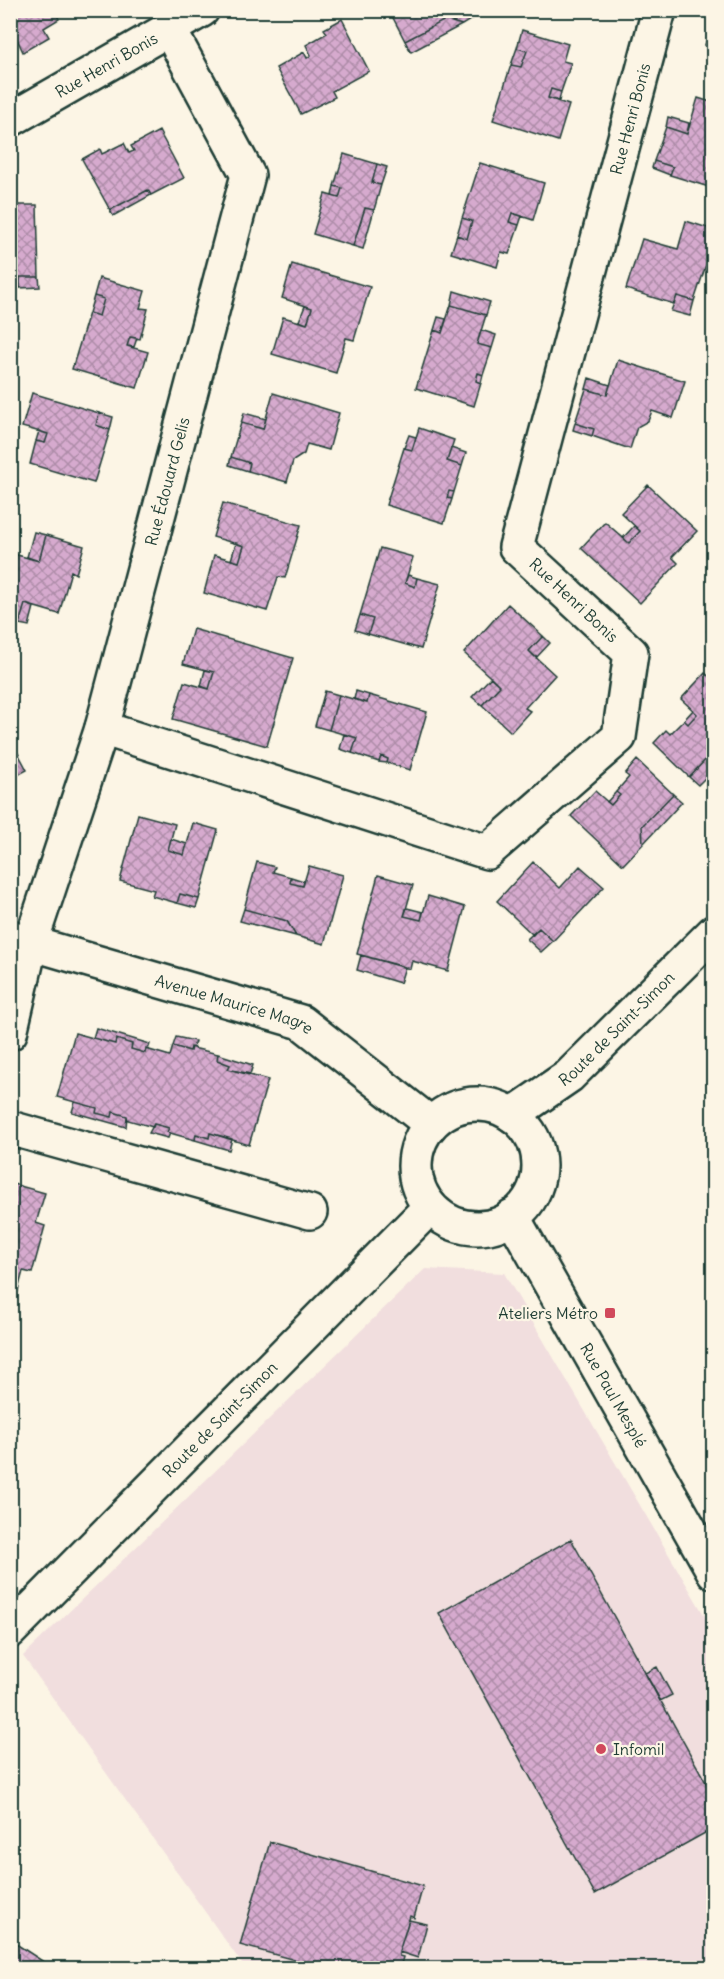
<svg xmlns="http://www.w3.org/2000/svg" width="724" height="1979" viewBox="0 0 724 1979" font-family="Delius,sans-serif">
	<defs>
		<pattern id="building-cross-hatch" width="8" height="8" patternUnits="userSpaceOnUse" patternTransform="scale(1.5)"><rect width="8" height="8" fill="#d6aace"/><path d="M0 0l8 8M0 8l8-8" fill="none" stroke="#ad8ca8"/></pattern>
	</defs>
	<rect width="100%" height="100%" fill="#fcf5e5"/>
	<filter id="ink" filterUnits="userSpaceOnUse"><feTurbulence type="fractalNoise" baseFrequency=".0167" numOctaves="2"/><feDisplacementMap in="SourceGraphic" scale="12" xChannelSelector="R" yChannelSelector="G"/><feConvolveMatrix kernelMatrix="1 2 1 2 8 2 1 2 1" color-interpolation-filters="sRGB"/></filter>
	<g filter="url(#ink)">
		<path fill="#f1dede" d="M425 1269 504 1273 713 1630V1968H245L23 1656Z"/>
		<path fill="url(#building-cross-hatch)" stroke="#1f3d34" stroke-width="1.5" d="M10 10H54L59 19 44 28 49 37 23 52 17 39 12 42 14 46 10 48Z
			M389 10H487L462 25 445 20 405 41Z
			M575 10H593L592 15Z
			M342 19 369 71 332 91 335 97 301 114 276 68 304 52 307 58 311 55 306 45 327 33 324 29Z
			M714 19V47L705 45Z
			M445 20 462 25 411 52 405 41Z
			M522 30 568 44 563 61 571 63 561 92 551 89 548 98 569 105 558 141 493 120 511 65 521 67 527 51 517 48Z
			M517 48 527 51 521 67 511 65Z
			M551 89 561 92 559 101 548 98Z
			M698 98 714 103V174L709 187 670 175 673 167 654 161 666 127 687 134Z
			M668 117 689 123 687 134 666 127Z
			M159 131 184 178 151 195 148 190 110 210 82 159 100 149 102 154 124 143 129 153 134 151 131 146Z
			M344 154 377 164 372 183 381 185 374 210 365 208 353 246 313 234 325 194 339 198 342 188 334 186Z
			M654 161 673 167 670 175 652 168Z
			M480 163 544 183 533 220 512 213 509 222 519 225 509 254 501 252 497 267 451 253 457 235 467 239 472 221 462 218Z
			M377 164 387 167 381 185 372 183Z
			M334 186 342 188 339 198 332 196Z
			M148 190 151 195 113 216 110 210Z
			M11 205H37L39 277H20V288H10V238H13Z
			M365 208 374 210 363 249 353 246Z
			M512 213 522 216 519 225 509 222Z
			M462 218 472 221 467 239 457 235Z
			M686 221 714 230V241L694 301 677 296 674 304 626 289 642 239 678 249Z
			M292 264 370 287 354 340 346 338 336 373 272 354 283 317 307 324 312 308 282 298Z
			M20 277H39L40 287 20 288Z
			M99 278 145 291 140 308 148 309 140 339 130 337 127 346 148 352 137 388 72 369 89 313 99 316 104 299 94 296Z
			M454 291 490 302 486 315 451 305Z
			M94 296 104 299 99 316 89 313Z
			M677 296 694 301 690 316 671 311Z
			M451 305 486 315 477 344 492 348 483 375 478 373 476 381 481 383 474 406 416 388 434 330 442 333Z
			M305 306 312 308 307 324 299 321Z
			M438 317 446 319 442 333 434 330Z
			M481 330 496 335 492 348 477 344Z
			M130 337 137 338 134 347 127 346Z
			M618 360 685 381 673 418 652 411 648 421 637 427 630 449 592 436 594 429 575 423 586 389 607 395Z
			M478 373 483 375 481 383 476 381Z
			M589 378 610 385 607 395 586 389Z
			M32 393 99 413 96 425 110 430 94 483 30 464 36 441 45 443 48 434 22 427Z
			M273 393 339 413 329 450 307 444 304 454 293 461 287 482 248 471 250 463 231 457 241 423 263 429Z
			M99 413 113 417 110 430 96 425Z
			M244 413 266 419 263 429 241 423Z
			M575 423 594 429 592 436 573 430Z
			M419 428 454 440 447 461 462 466 454 492 449 491 447 498 452 499 444 523 386 505 404 448 412 450Z
			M39 431 48 434 45 443 36 441Z
			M409 435 416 437 412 450 404 448Z
			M451 448 466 453 462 466 447 461Z
			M231 457 250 463 248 471 229 465Z
			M648 485 697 531 672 557 678 563 640 603 581 548 605 522 629 543 640 531 621 513Z
			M449 491 454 492 452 499 447 498Z
			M223 503 301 525 285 578 278 577 267 611 204 593 214 555 239 562 244 546 213 537Z
			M634 526 640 531 629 543 623 538Z
			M34 532 46 535 39 561 27 557Z
			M46 535 84 546 76 574 71 571 59 614 25 604 19 624 10 621V553L39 561Z
			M236 543 244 546 239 562 231 560Z
			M380 548 413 557 405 583 415 587 417 578 440 584 421 649 368 634 373 619 360 615Z
			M408 575 417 578 415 587 405 583Z
			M25 604 34 607 29 626 19 624Z
			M508 604 543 636 529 651 555 675 525 708 530 711 511 732 482 705 500 686 464 653Z
			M360 615 373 619 368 634 355 630Z
			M714 624V637L707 631Z
			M193 629 293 658 267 746 173 719 184 682 209 689 214 672 183 664Z
			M543 636 550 643 536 658 529 651Z
			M205 670 214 672 209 689 201 686Z
			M705 673 714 681V751L689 777 654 743 666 730 670 734 684 720 688 724 697 714 681 699Z
			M491 677 500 686 482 705 472 697Z
			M325 691 339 695 329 730 315 726Z
			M356 691 369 695 367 703 354 699Z
			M339 695 367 703 369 695 427 712 410 770 387 763 388 759 381 756 379 762 352 753 357 738 329 730Z
			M693 710 697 714 688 724 684 720Z
			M344 734 357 738 352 753 340 749Z
			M10 738 27 770 12 778 16 784 10 787Z
			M714 751V769L698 785 689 777Z
			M381 756 388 759 387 763 379 762Z
			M637 760 673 794 642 826 643 844 623 865 571 816 595 791 611 805 620 795 616 792 629 777 625 774Z
			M616 792 620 795 611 805 607 802Z
			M673 794 682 802 643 844 642 826Z
			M138 814 175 824 168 850 184 855 193 823 218 830 199 899 180 894 177 903 152 896 154 890 120 881Z
			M171 839 187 844 184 855 168 850Z
			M257 862 275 867 273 872 291 877 290 883 303 886 309 866 343 875 324 944 296 936 287 921 244 909Z
			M533 862 560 888 580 866 604 887 553 941 539 928 533 935 497 901Z
			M378 875 413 885 404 916 421 920 428 896 465 907 448 971 412 961 410 969 357 954Z
			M291 877 304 881 303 886 290 883Z
			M180 894 199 899 196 908 177 903Z
			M407 908 423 912 421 920 404 916Z
			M244 909 287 921 296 936 240 921Z
			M539 928 553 941 541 952 527 939Z
			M361 955 405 967 400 983 357 970Z
			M96 1028 150 1044 148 1050 146 1049 145 1053 131 1049 132 1044 116 1039 115 1044 93 1038Z
			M75 1033 115 1044 116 1039 132 1044 131 1049 145 1053 146 1049 170 1056 173 1046 190 1051 191 1047 193 1048 218 1054 217 1060 230 1065 228 1069 268 1080 249 1145 210 1133 209 1138 196 1134 195 1140 170 1133 167 1132 169 1128 154 1124 153 1127 128 1120 127 1116 113 1112 112 1117 96 1113 97 1108 57 1097Z
			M176 1037 195 1041 193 1048 191 1047 190 1051 173 1046Z
			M218 1054 253 1065 250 1074 228 1069 230 1065 217 1060Z
			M75 1102 97 1108 96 1113 112 1117 113 1112 127 1116 126 1127 72 1112Z
			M154 1124 169 1128 167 1132 170 1133 168 1138 149 1133Z
			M210 1133 232 1139 229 1150 195 1140 196 1134 209 1138Z
			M13 1184 45 1193 36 1223 45 1226 32 1273 23 1271 15 1302 10 1300V1225L13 1218H10V1194Z
			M571 1539 714 1797V1828L595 1894 439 1613Z
			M657 1667 672 1695 660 1701 645 1673Z
			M270 1842 423 1886 414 1918 410 1916 399 1952V1956L403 1957 400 1968H324L240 1945Z
			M409 1920 427 1924 418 1958 399 1952Z
			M10 1940 53 1968H10Z"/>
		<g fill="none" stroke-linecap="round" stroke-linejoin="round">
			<g stroke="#1f3d34" stroke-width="38">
				<g id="minor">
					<path id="s1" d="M10 120 202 10"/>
					<path id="s2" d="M102 728 487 852 619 737 631 653 516 547 659 10"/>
					<path id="s3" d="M10 1033 31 942 102 728 248 175 169 29"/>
					<path id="s4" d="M512 1115 569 1076 714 932"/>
					<path d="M10 1128 310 1212"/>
					<path id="s5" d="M10 1631 430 1207"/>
				</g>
			</g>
			<g stroke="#1f3d34" stroke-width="38">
				<g id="tertiary">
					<path id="s6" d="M10 937 301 1022 431 1124"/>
					<circle cx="477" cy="1166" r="62"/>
					<path id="s7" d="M512 1216 714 1572"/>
				</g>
			</g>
			<use href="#minor" stroke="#fcf5e5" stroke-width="33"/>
			<use href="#tertiary" stroke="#fcf5e5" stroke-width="33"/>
		</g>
	</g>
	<g fill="#d1495b" stroke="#fcf5e5" stroke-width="2">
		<rect x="604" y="1307" width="12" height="12" rx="3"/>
		<circle cx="601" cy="1749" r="6"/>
	</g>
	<g text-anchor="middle" stroke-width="4.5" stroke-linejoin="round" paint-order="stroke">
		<g font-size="16" fill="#1f3d34" stroke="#fcf5e5">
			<text dy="6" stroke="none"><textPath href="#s1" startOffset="111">Rue Henri Bonis</textPath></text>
			<text dy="6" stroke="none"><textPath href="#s2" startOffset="1264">Rue Henri Bonis</textPath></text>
			<text dy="6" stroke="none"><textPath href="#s3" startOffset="574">Rue Édouard Gelis</textPath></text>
			<text transform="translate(574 600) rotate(43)" y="6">Rue Henri Bonis</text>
			<text dy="6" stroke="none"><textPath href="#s6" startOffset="234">Avenue Maurice Magre</textPath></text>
			<text dy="6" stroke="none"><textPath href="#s4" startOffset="136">Route de Saint-Simon</textPath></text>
			<text dy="6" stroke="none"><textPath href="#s7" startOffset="206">Rue Paul Mesplé</textPath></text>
			<text dy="6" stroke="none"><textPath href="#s5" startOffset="298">Route de Saint-Simon</textPath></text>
		</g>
		<g font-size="16" fill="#1f3d34" stroke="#fcf5e5" text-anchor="end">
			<text x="598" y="1319">Ateliers Métro</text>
			<text x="613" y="1755" text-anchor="start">Infomil</text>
		</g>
	</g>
	<rect width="724" height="1979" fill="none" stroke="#fcf5e5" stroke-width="36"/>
	<rect x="18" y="18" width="688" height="1943" fill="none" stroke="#1f3d34" stroke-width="2" filter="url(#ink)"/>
</svg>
